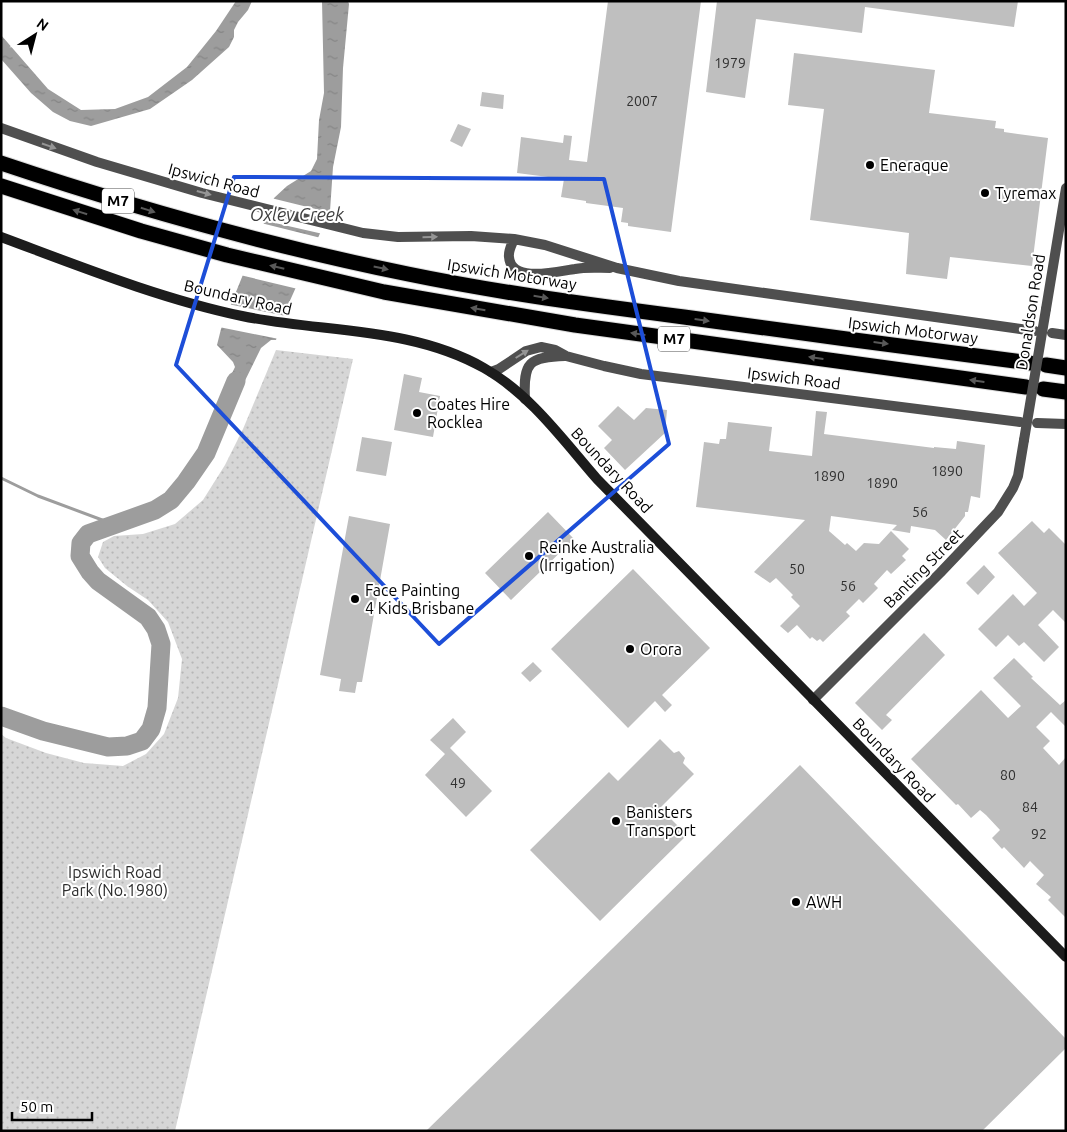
<svg xmlns="http://www.w3.org/2000/svg" width="1067" height="1132" viewBox="0 0 1067 1132" font-family="Ubuntu,sans-serif">
	<defs>
		<pattern id="park-dots" width="8" height="8" patternUnits="userSpaceOnUse" patternTransform="scale(1.25)"><rect width="8" height="8" fill="#d6d6d6"/><path d="M2 2h.1M6 6h.1" fill="none" stroke="#b6b6b6" stroke-width="1.8" stroke-linecap="round"/></pattern>
		<pattern id="water-ripples" width="26" height="14" patternUnits="userSpaceOnUse" patternTransform="scale(1.25)"><rect width="26" height="14" fill="#9d9d9d"/><path d="M2 4q2-2 4 0t4 0M15 11q2-2 4 0t4 0" fill="none" stroke="#858585"/></pattern>
	</defs>
	<rect width="100%" height="100%" fill="#fff"/>
	<path fill="url(#park-dots)" d="M276 350 353 359 175 1131H1V734L6 738 46 753 84 763 123 766 146 754 164 734 178 698 182 659 168 622 148 600 127 586 105 568 98 557 103 542 114 536 143 534 175 524 203 500 225 465 243 429Z"/>
	<path fill="url(#water-ripples)" d="M236 1H252L248 10 238 22 234 30V37L229 47 192 80 150 109 91 126 70 121 53 112 31 93 1 59V35L48 89 81 110 115 109 148 97 187 67 216 31Z
		M322 1H348L349 4 343 68 341 127 333 167 330 211 284 314 276 340H271L261 348 232 407 218 402 235 367 233 362 217 345 221 329 274 198 287 186 311 171 317 159 319 120 324 93Z"/>
	<path fill="#fff" d="M271 198 332 213 323 234 262 220Z
		M261 223 321 238 298 289 240 275Z
		M228 304 286 316 279 339 219 327Z"/>
	<g fill="none" stroke-linecap="round" stroke-linejoin="round">
		<path stroke="#9d9d9d" stroke-width="3" d="M1 478 38 496 113 524"/>
		<path stroke="#9d9d9d" stroke-width="19" d="M1 716 43 731 108 747 127 746 142 741 151 729 157 708 161 644 156 629 148 617 98 581 90 572 80 556 81 543 88 534 155 510 171 500 186 482 206 453 236 381"/>
	</g>
	<path fill="#bfbfbf" d="M608 1H701L671 232 628 226V223L621 222 623 208 586 203V201L561 197 564 179 517 173 521 137 563 143 564 135 572 136 569 160 587 162Z
		M717 1H1018L1014 27 865 7 862 33 756 19 745 98 706 92Z
		M794 53 935 70 929 113 996 121 995 128 1004 129V132L1048 138 1032 266 950 257 947 279 906 274 909 233 810 220 824 109 788 105Z
		M482 92 504 95 503 109 480 106Z
		M458 124 471 129 462 147 450 141Z
		M404 374 422 378 419 392 440 396 433 437 394 430Z
		M618 406 634 420 646 408 667 410 665 433 625 470 604 448 612 440 598 426Z
		M816 411 827 412 824 434 934 448V447L956 449 957 441 985 445 980 498 971 496 968 512H965V516L946 540 935 530 911 526 910 533 892 530 897 525 831 516 829 531 845 545 847 543 856 551 864 543 879 544 891 531 909 549 902 556 906 560 891 574 887 570 874 584 878 588 863 603 859 599 846 612 850 616 823 642 820 639 817 641 812 637 810 639 797 625 788 633 780 626 800 606 791 597 793 595 776 578 770 583 754 572 805 520 696 507 704 442 719 444 720 439H726L728 422 772 427 769 451 812 456Z
		M362 437 392 442 386 476 356 471Z
		M548 512 574 539 511 600 485 573Z
		M349 516 390 524 362 682H357L355 693 339 691 341 679 320 675Z
		M1032 521 1044 533 1049 528 1066 545V623L1053 610 1038 625 1059 647 1044 662 1024 642 1019 646 1008 635 996 647 978 629 1013 594 1024 606 1037 593 998 553Z
		M984 565 995 577 978 595 966 583Z
		M633 569 710 648 662 695 672 705 665 712 655 701 628 728 551 649Z
		M924 633 945 655 886 715 892 720 882 730 855 703Z
		M1014 658 1033 677 1031 678 1060 705 1066 700V727L1051 712 1036 727 1050 741 1043 748 1059 765 1066 757V918L1048 900 1051 897 1036 884 1044 875 1030 861 1024 868 1004 847 1002 849 992 838 1000 830 986 815 980 810 971 818 958 804 956 805 911 759 981 690 1008 718 1021 706 993 678Z
		M533 662 542 671 530 682 521 673Z
		M453 718 466 732 450 748 492 791 466 817 425 775 445 754 430 740Z
		M660 739 674 753 679 751 685 758 683 763 694 774 660 808 687 835 600 921 530 850 609 772 618 781Z
		M800 765 1066 1039V1048L982 1131H426Z"/>
	<g fill="none" stroke-linecap="round" stroke-linejoin="round">
		<g stroke="#dbdbdb" stroke-width="17">
			<path id="motorway" d="M1 163C135 208 270 246 408 274 500 293 592 305 684 317 799 333 915 348 1030 363
				M1 186 141 231 227 255 384 292 575 325 1026 387
				M1046 365 1066 368
				M1043 389 1066 392"/>
		</g>
		<path stroke="#4f4f4f" stroke-width="10" d="M1 128 97 162 202 193 363 233 398 237 471 236 514 239 545 245 617 268 679 281 1035 331
			M514 239C512 244 508 251 509 257 511 284 559 271 575 269 586 267 598 268 610 268
			M1046 309 1066 188
			M1052 333 1066 335
			M491 372 499 369 526 351 541 347 555 350 566 356 604 366 641 374 1020 422
			M525 399C523 362 529 357 565 356
			M1037 423 1066 424
			M813 700 940 573 998 512 1013 488 1018 476 1024 440"/>
		<path stroke="#1c1c1c" stroke-width="10" d="M1 237C79 266 161 299 242 316 323 333 410 326 484 368 530 394 563 440 597 479L1066 957"/>
		<use href="#motorway" stroke="#000" stroke-width="15"/>
		<path stroke="#4f4f4f" stroke-width="10" d="M1024 440 1046 309"/>
	</g>
	<defs><path id="oneway-solid" d="M-6-.8H1V-3.2L6.5 0L1 3.2V.8H-6Z" transform="scale(1.25)"/></defs>
	<g fill="#959595">
		<use href="#oneway-solid" transform="translate(49 146) rotate(19)"/>
		<use href="#oneway-solid" transform="translate(204 193) rotate(15)"/>
		<use href="#oneway-solid" transform="translate(430 237) rotate(-1)"/>
		<use href="#oneway-solid" transform="translate(522 354) rotate(-32)"/>
	</g>
	<g fill="#595959">
		<use href="#oneway-solid" transform="translate(148 210) rotate(17)"/>
		<use href="#oneway-solid" transform="translate(80 212) rotate(-163)"/>
		<use href="#oneway-solid" transform="translate(277 267) rotate(-167)"/>
		<use href="#oneway-solid" transform="translate(381 268) rotate(12)"/>
		<use href="#oneway-solid" transform="translate(541 297) rotate(9)"/>
		<use href="#oneway-solid" transform="translate(478 309) rotate(-170)"/>
		<use href="#oneway-solid" transform="translate(702 320) rotate(8)"/>
		<use href="#oneway-solid" transform="translate(638 334) rotate(-172)"/>
		<use href="#oneway-solid" transform="translate(881 343) rotate(7)"/>
		<use href="#oneway-solid" transform="translate(816 358) rotate(-172)"/>
		<use href="#oneway-solid" transform="translate(977 381) rotate(-172)"/>
	</g>
	<path fill="none" stroke="#1d4ed8" stroke-width="4" stroke-linejoin="round" d="M234 177 604 179 669 444 439 644 176 365Z"/>
	<g fill="#000" stroke="#fff" stroke-width="2">
		<circle cx="870" cy="165" r="5"/>
		<circle cx="985" cy="193" r="5"/>
		<circle cx="417" cy="413" r="5"/>
		<circle cx="529" cy="556" r="5"/>
		<circle cx="355" cy="599" r="5"/>
		<circle cx="630" cy="649" r="5"/>
		<circle cx="616" cy="821" r="5"/>
		<circle cx="796" cy="902" r="5"/>
	</g>
	<g text-anchor="middle" stroke-width="4" stroke-linejoin="round" paint-order="stroke">
		<g font-size="14" fill="#303030">
			<text x="730" y="68">1979</text>
			<text x="642" y="106">2007</text>
			<text x="947" y="476">1890</text>
			<text x="829" y="481">1890</text>
			<text x="882" y="488">1890</text>
			<text x="920" y="517">56</text>
			<text x="797" y="574">50</text>
			<text x="848" y="591">56</text>
			<text x="1008" y="780">80</text>
			<text x="458" y="788">49</text>
			<text x="1030" y="812">84</text>
			<text x="1039" y="839">92</text>
		</g>
		<g fill="#fff" stroke="#4c4c4c" stroke-width="1">
			<rect x="102" y="188.5" width="32" height="25" rx="4"/>
			<rect x="658" y="326.5" width="32" height="25" rx="4"/>
		</g>
		<g font-size="15" font-weight="bold" fill="#000">
			<text x="118" y="206">M7</text>
			<text x="674" y="344">M7</text>
		</g>
		<g font-size="16" fill="#000" stroke="#fff" text-anchor="start">
			<text x="880" y="171">Eneraque</text>
			<text x="995" y="199">Tyremax</text>
			<text x="427" y="410">Coates Hire<tspan x="427" dy="18">Rocklea</tspan></text>
			<text x="539" y="553">Reinke Australia<tspan x="539" dy="18">(Irrigation)</tspan></text>
			<text x="365" y="596">Face Painting<tspan x="365" dy="18">4 Kids Brisbane</tspan></text>
			<text x="640" y="655">Orora</text>
			<text x="626" y="818">Banisters<tspan x="626" dy="18">Transport</tspan></text>
			<text x="806" y="908">AWH</text>
		</g>
		<g font-size="16" fill="#000" stroke="#fff">
			<text transform="translate(214 180) rotate(15)" y="6">Ipswich Road</text>
			<text transform="translate(512 274) rotate(9)" y="6">Ipswich Motorway</text>
			<text transform="translate(238 297) rotate(13)" y="6">Boundary Road</text>
			<text transform="translate(1030 312) rotate(-81)" y="6">Donaldson Road</text>
			<text transform="translate(913 330) rotate(7)" y="6">Ipswich Motorway</text>
			<text transform="translate(794 378) rotate(7)" y="6">Ipswich Road</text>
			<text transform="translate(612 470) rotate(47)" y="6">Boundary Road</text>
			<text transform="translate(923 568) rotate(-45)" y="6">Banting Street</text>
			<text transform="translate(894 760) rotate(46)" y="6">Boundary Road</text>
		</g>
		<g font-size="16" fill="#2d2d2d" stroke="#fff">
			<text x="115" y="878">Ipswich Road<tspan x="115" dy="18">Park (No.1980)</tspan></text>
		</g>
		<g font-size="18" font-style="italic" fill="#3e3e3e" stroke="#fff">
			<text x="297" y="221">Oxley Creek</text>
		</g>
	</g>
	<rect width="1067" height="1132" fill="none" stroke="#000000" stroke-width="5"/>
	<g transform="translate(35 35) rotate(36)" stroke="#ffffff" stroke-width="4" paint-order="stroke">
	<path d="M0-4L9 19L0 12L-9 19Z" fill="#000000"/>
	<text y="-8" font-size="14" font-weight="bold" text-anchor="middle" fill="#000000">N</text>
	</g>
	<path d="M12 1112v8h80v-8" fill="none" stroke="#000000" stroke-width="2.5"/>
	<text x="20" y="1112" font-size="15" fill="#000000" stroke="#ffffff" stroke-width="4" paint-order="stroke">50 m</text>
</svg>
